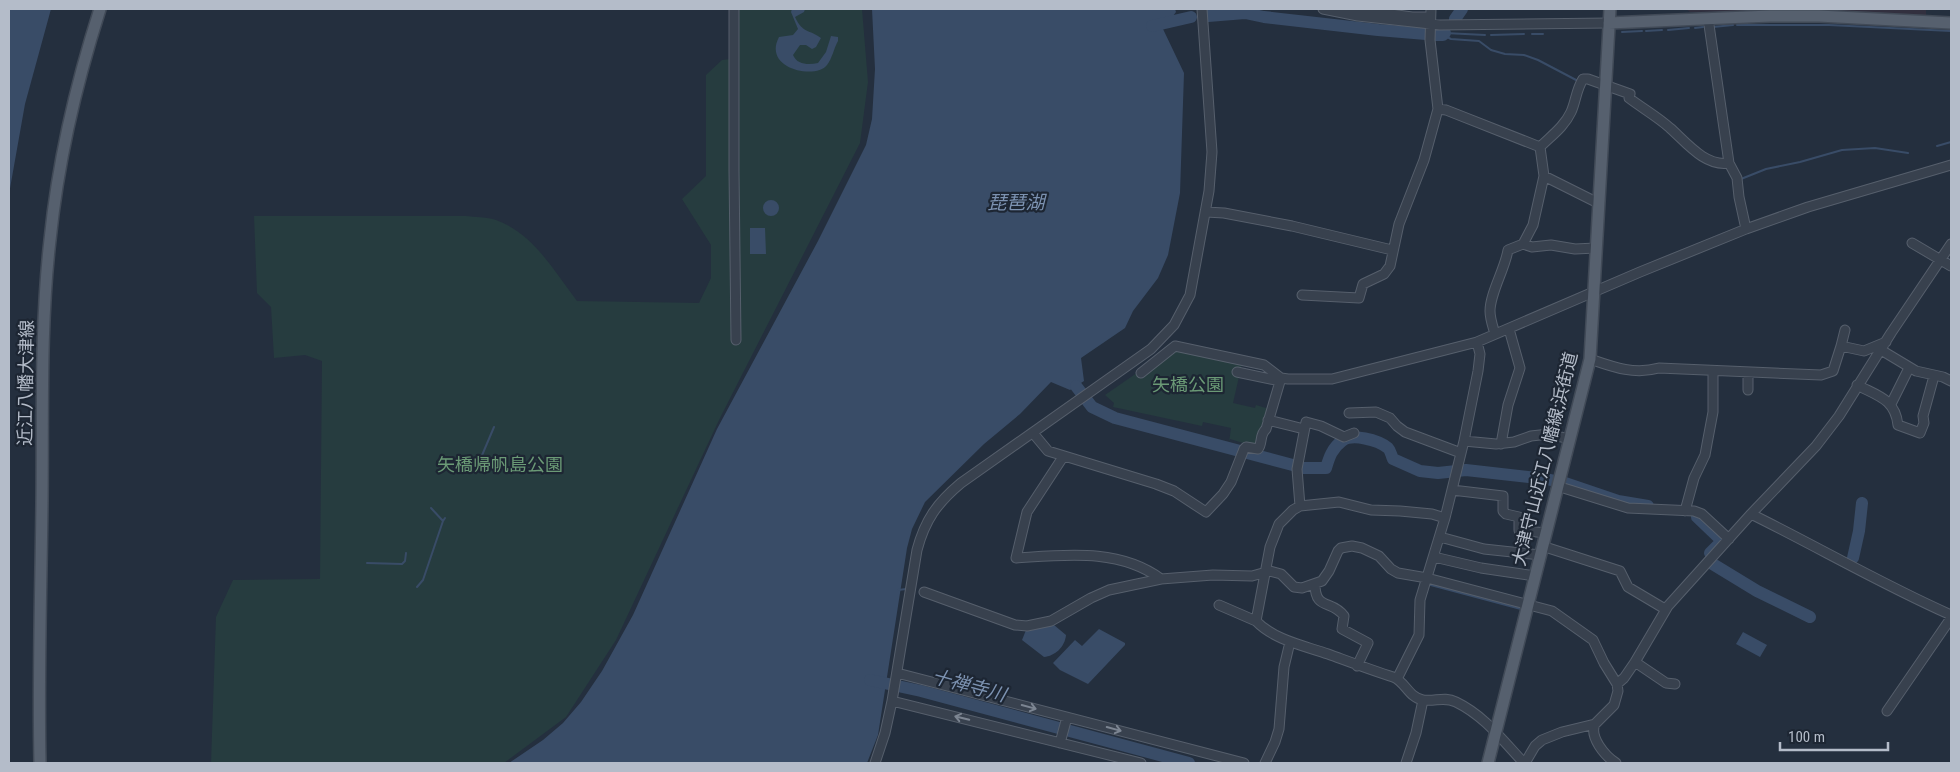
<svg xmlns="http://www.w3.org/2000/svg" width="1960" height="772" viewBox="0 0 1960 772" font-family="'Roboto Condensed','Noto Sans JP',sans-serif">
	<rect width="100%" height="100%" fill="#242f3e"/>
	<path fill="#32303f" d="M1686 9H1926V16L1788 11 1690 12Z"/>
	<path fill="#263c3f" d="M739 9H862L868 82 860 143 719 420 616 640 566 717 504 763H211L216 617 233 580 320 579 322 361 305 355 274 358 271 307 257 293 254 216H465C475 217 487 217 496 220 534 234 554 271 577 301L699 303 711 278V245L682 199 706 176V75L722 60 739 58Z
		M1174 344 1243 359 1233 403 1255 408 1256 405 1269 409 1257 443 1250 445 1230 439 1229 443 1231 428 1203 422 1202 426 1113 407 1114 403 1105 395 1157 359Z"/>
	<path fill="#394c67" d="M9 9H51L25 104 9 194Z
		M792 9H805L804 12 795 17C803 34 809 29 821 38L816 47 812 49 806 45H800L793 55C797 65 809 65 818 63L826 52 831 36 838 37V41C834 48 832 59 827 65 816 80 762 69 779 37L793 35 798 29 791 12Z
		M872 9H1175L1176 12 1163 29 1184 73 1180 193 1168 255 1158 278 1133 311 1125 328 1081 358 1084 381 1070 390 1051 382 1020 414 984 444 925 502 912 529 907 548 878 735 867 763H509L543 740 563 723 581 702 602 671 633 615 717 429 818 241 866 145 872 119 875 69Z
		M763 208a8 8 0 1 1 16 0a8 8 0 1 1-16 0Z
		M750 228H765L766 254H750Z
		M1054 625 1066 635C1065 647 1055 656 1044 657L1022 640 1026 630Z
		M1099 629 1125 643V645L1088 684 1060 670 1053 663 1075 640 1082 646Z
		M1743 632 1767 645 1760 657 1736 644Z"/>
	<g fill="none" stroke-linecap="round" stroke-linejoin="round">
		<path stroke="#394c67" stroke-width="2" d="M1737 25H1829L1951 31
			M1713 27 1733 25
			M1695 28 1703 27
			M1668 30 1689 28
			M1646 31 1662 30
			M1622 32 1642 31
			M1445 33 1485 35
			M1532 34H1543
			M1443 35 1451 39 1479 41 1491 50 1505 54 1524 55 1538 60 1578 81
			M1491 35 1524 34
			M1937 146 1951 142
			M1741 179 1766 169 1800 162 1842 150 1875 148 1908 153
			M1945 257 1951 261
			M480 460 494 427
			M431 508 443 521 445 518
			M367 563 402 564 405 561 406 553
			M1427 584 1521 609
			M417 587 423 580 443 521
			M898 590 906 589"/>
		<path stroke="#394c67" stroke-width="12" d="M1208 16 1245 13 1264 17 1378 30 1426 34
			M1455 19 1462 9
			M1152 26 1191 17
			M1434 35H1443L1445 33
			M1076 386 1092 407 1115 418 1304 468H1326C1329 458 1332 448 1342 441 1352 433 1378 440 1388 448 1391 451 1391 455 1393 459L1420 471 1438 473 1466 470 1546 479 1565 483 1618 501 1648 506
			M1697 517 1720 539 1721 542 1710 553
			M1853 558 1859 531 1862 503
			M1711 563 1757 591 1810 617
			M870 680 921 691 1189 763"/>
		<g stroke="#565f6c" stroke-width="11">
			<path id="minor" d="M734 9V171L736 340
				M1323 9 1358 16 1440 25 1609 23
				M1354 9 1412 17H1430
				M1708 18 1729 163 1737 178 1739 197 1746 229
				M1438 109 1446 110 1540 147 1544 176 1533 225 1523 244 1508 250C1505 269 1490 293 1490 311 1490 319 1493 327 1495 334
				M1540 147C1551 136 1564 127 1571 112 1576 101 1576 90 1583 79H1588L1630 94 1629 98C1642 108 1658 117 1670 128 1686 142 1705 167 1729 163
				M1544 176 1598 203
				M1206 212 1224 213 1292 226 1392 250
				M1912 243 1951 266
				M1523 244 1532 247 1551 245 1575 249 1596 248
				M1302 295 1359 298 1363 284 1384 274 1390 266 1399 224 1424 160 1438 109 1430 40 1431 9
				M1841 346 1845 330
				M1881 350 1916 371 1943 377 1951 381
				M1590 359C1613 367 1634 375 1659 368L1821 375 1833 371 1841 346 1864 351 1886 342
				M1237 372 1280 381
				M1141 373 1175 346 1264 365 1281 378 1288 379H1332L1477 342 1640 272 1746 229 1808 207 1951 165
				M1857 385C1878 396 1895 399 1898 425L1920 433 1924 423 1923 416 1934 376
				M1748 390V372
				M1891 404 1909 368
				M1349 413 1376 412 1390 418 1397 426 1405 432 1461 453
				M1268 420 1304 429
				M1033 433 1048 451 1156 484 1174 491 1206 512 1223 494 1231 482 1244 449 1246 447 1258 449C1263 443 1259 435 1266 429L1281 378
				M1464 441 1496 444 1514 442 1531 436 1549 434 1569 439
				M1501 444 1508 405 1520 368 1509 329
				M1063 457 1027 512 1016 558C1065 555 1119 548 1161 579
				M1557 486 1628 508 1694 511 1702 514 1729 539
				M1452 490 1503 496V511L1506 514 1519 517V530L1545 533
				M1300 506 1297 469 1306 422 1321 426 1344 437 1354 433
				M1685 511 1694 478 1705 455 1707 444 1713 412V371
				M1751 514C1818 547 1883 585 1951 615
				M1445 518 1432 514 1400 511 1371 510 1339 502 1300 506 1293 510 1279 524 1270 547 1256 621C1274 640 1305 646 1328 654 1350 662 1371 670 1393 677 1405 681 1409 698 1423 700 1435 702 1444 696 1456 702 1485 716 1503 741 1524 763
				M1440 537 1484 549 1540 555
				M1542 546 1620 571 1628 587 1665 609
				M1434 557 1481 568 1535 576
				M1315 584C1315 611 1332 599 1344 616L1342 629 1368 643 1357 666
				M924 592 1015 625 1027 626 1051 621 1091 598 1109 590 1161 579 1213 575 1252 576 1270 571 1281 574 1294 587 1302 588 1322 581 1329 571 1338 551 1341 548 1352 546 1362 548 1379 556 1391 569 1398 573 1427 578 1552 611 1593 640 1604 663 1617 684 1618 691 1614 705 1595 724 1562 732 1542 740 1535 746 1525 763
				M1219 605 1256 621
				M1635 662 1666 683 1675 684
				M897 673 1244 763
				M1397 679 1419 635 1420 600 1445 518 1464 441 1478 371 1480 354 1477 342
				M1617 684 1624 678 1635 662 1668 606 1751 514 1816 446 1839 416 1891 333 1951 244
				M892 701 1141 763
				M1887 711 1951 618
				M1595 724C1589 737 1605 756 1616 763
				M1060 743 1067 717
				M875 763 885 733 892 701 917 550C925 520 937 503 961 483L1151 349 1174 325 1190 295 1209 191 1212 152 1202 9
				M1265 763 1275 742 1279 729 1284 667 1290 642
				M1406 763 1416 733 1423 700"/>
		</g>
		<g stroke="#414a57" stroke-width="14">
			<path id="major" d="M1609 23 1770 16H1819L1951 23
				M40 763C38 677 41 590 42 503 43 416 40 327 50 240 58 161 76 84 100 9
				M1488 763 1590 359 1610 9"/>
		</g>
		<use href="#minor" stroke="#38414e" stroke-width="9"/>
		<use href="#major" stroke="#56606e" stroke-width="11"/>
	</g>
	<defs><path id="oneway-shaft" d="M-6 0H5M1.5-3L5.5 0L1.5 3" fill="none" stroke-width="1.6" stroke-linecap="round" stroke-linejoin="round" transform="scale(1.25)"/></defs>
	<g stroke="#7c8592">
		<use href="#oneway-shaft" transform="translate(1029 707) rotate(15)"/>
		<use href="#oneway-shaft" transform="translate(962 718) rotate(-166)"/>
		<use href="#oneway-shaft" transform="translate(1114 729) rotate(15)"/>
	</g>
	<g text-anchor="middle" stroke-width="4.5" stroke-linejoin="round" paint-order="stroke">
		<g font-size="18" fill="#b4bcc9" stroke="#1d2633">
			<text transform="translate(26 383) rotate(-89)" y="6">近江八幡大津線</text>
			<text transform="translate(1545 459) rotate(-76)" y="6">大津守山近江八幡線;浜街道</text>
		</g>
		<g font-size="18" fill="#6b9a76" stroke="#1d2633">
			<text x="1188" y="391">矢橋公園</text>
			<text x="500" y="471">矢橋帰帆島公園</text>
		</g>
		<g font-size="19" font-style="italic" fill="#7c92b1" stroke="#1d2633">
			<text x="1016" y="209">琵琶湖</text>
			<text transform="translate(969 685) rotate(15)" y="7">十禅寺川</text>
		</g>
	</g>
	<rect width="1960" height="772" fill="none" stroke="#b4bcc9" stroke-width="20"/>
	<path d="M1780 742v8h108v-8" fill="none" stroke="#b4bcc9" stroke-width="2.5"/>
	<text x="1788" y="742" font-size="15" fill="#b4bcc9" stroke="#1d2633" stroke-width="4" paint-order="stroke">100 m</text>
</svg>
